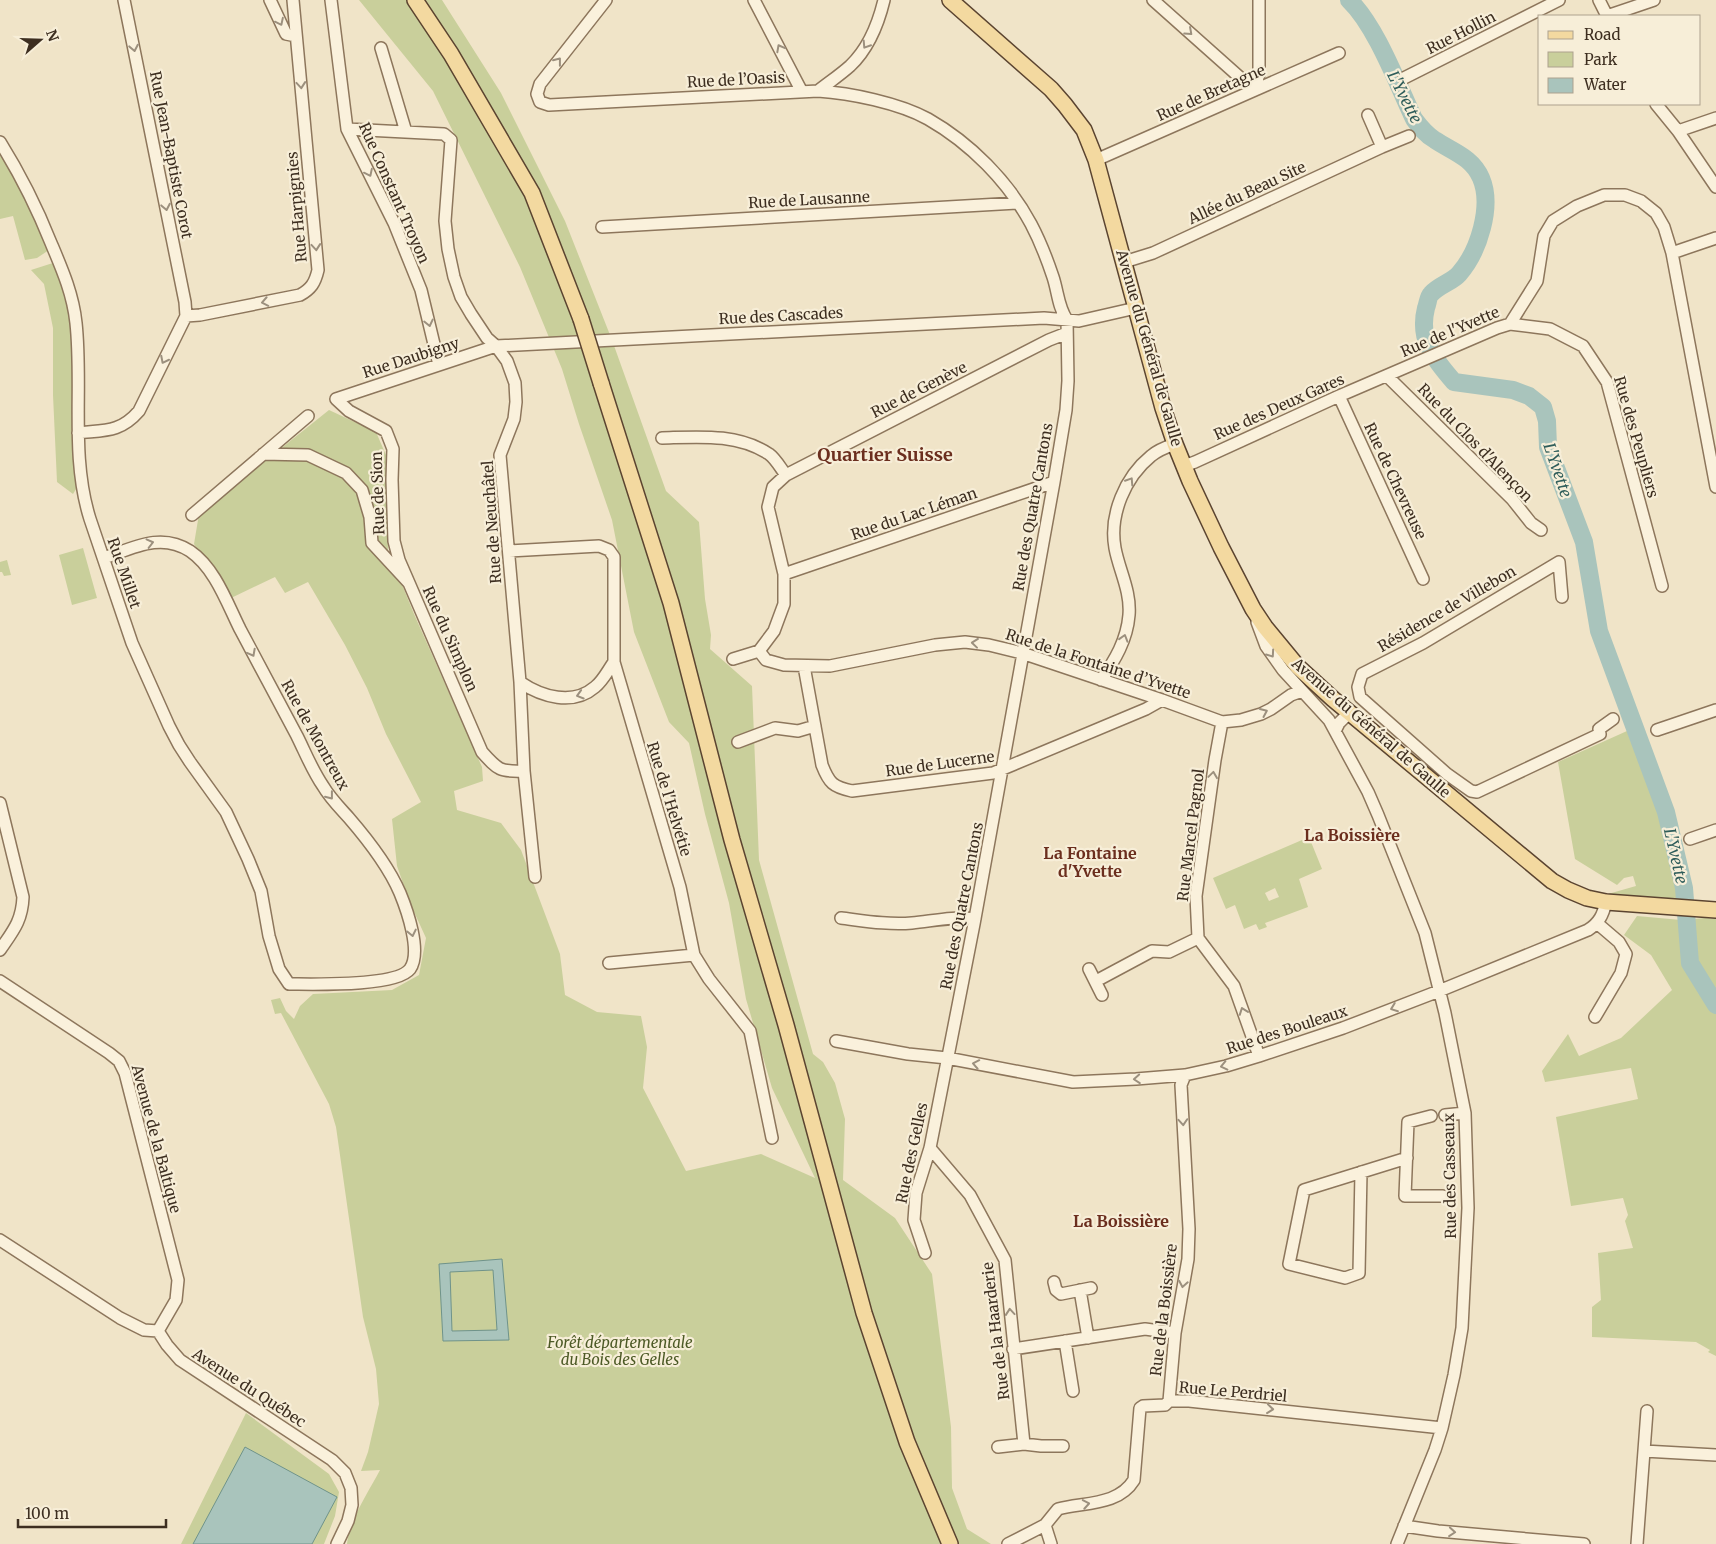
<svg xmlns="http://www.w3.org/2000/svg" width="1716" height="1544" viewBox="0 0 1716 1544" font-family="Merriweather,serif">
	<rect width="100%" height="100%" fill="#f0e4c8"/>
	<path fill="#c9cf9b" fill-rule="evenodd" d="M359 0H442L501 93 565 221 612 340 666 491 699 522 705 599 711 635 710 649 752 686 759 860 813 1054 823 1062 835 1083 845 1119 843 1180 895 1218 932 1274 951 1427 952 1488 967 1529 991 1544H347C349 1521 369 1491 380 1470L361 1471 368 1452 379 1404 376 1369 363 1317 336 1127 329 1104 281 1013 275 1014 271 1000 280 998 286 1011 294 1019 300 1006 313 994 392 990 419 975 426 938 410 903 397 866 392 819 421 802 386 734 367 688 345 645 308 582 285 593 275 577 229 599 194 544 199 514 329 410 376 432 389 462 387 493 388 550 414 614 482 767 483 781 454 791 457 810 501 823 521 850 560 954 565 995 597 1012 641 1016 647 1047 643 1088 686 1171 761 1154 815 1178 772 1088 746 999 729 903 705 814 689 743 669 722 634 632 612 520 579 424 562 369 520 267 433 91Z
		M0 149 21 182 49 250 37 258 25 260 13 216 0 219Z
		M56 262 71 311 78 486 73 494 57 482 53 395V328L44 284 31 270Z
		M83 548 97 598 72 605 59 555Z
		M7 560 11 575 4 576 2 572H0V562Z
		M1627 731 1659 814 1678 874 1681 902 1608 894 1636 886 1633 876 1624 878 1617 885 1575 859 1558 762Z
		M1309 837 1322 869 1299 879 1308 907 1265 923 1267 927 1259 930 1256 924 1244 929 1235 905 1226 909 1213 878ZM1275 888 1279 897 1269 901 1265 893Z
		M1637 916 1681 920 1705 918 1716 919V1356L1708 1352 1710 1350 1696 1342 1592 1337V1307L1601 1300 1598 1253 1633 1248 1625 1221 1628 1215 1623 1198 1571 1206 1556 1117 1638 1099 1631 1068 1545 1082 1542 1071 1568 1034 1579 1056 1621 1038 1672 990 1651 955 1624 935Z
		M246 1413 329 1474 339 1492 335 1516 324 1544H181Z"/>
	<path fill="#a9c4bc" stroke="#6f938a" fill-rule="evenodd" d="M502 1259 509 1340 443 1341 439 1264ZM493 1270 497 1330 452 1331 450 1272Z
		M245 1447 337 1497 312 1544H193Z"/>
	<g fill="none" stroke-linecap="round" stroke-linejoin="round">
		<path stroke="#a9c4bc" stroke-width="18" d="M1349 0C1376 26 1397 83 1414 119 1420 127 1426 135 1435 140 1453 152 1472 157 1481 178 1493 206 1479 251 1459 274 1452 282 1439 285 1431 294 1428 297 1428 303 1426 308 1418 340 1434 359 1454 382L1513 390 1529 396 1543 407 1547 421 1548 447 1584 542 1599 631 1666 812 1684 888 1690 963 1716 1005"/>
		<g stroke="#8d765c" stroke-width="14">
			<path id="minor" d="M124 0 185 302 186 316
				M270 0 286 34 296 36
				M331 0 347 129 394 223 421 290 439 365
				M606 0 540 84 537 94 540 102 549 105 818 91C850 93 899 103 928 119 970 143 1008 181 1031 224 1040 241 1047 259 1053 277 1058 292 1058 307 1067 320L1068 381 1066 410 1054 482 974 924 930 1148 916 1193 914 1220 925 1253
				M754 0 802 92
				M1153 0 1254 90
				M1599 0 1607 16
				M1607 16 1654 0
				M381 48 406 132
				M1404 78 1559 0
				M1254 90 1259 74V0
				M818 91C828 83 840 75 850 66 868 49 878 25 884 0
				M1656 104 1678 131 1716 187
				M347 129 444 134 451 140 445 221 448 249 454 277 461 297 471 314 487 338 496 346 507 361 515 383 516 402 514 419 500 455 520 682 524 771 535 877
				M1678 131 1716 118
				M0 142C20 174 37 208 51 243 62 269 73 294 76 323 83 388 70 456 90 519L132 643 169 726 179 745 190 762 226 812 248 859 261 891 269 936 279 969 289 984C312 984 396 987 410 969 422 952 407 910 400 893 388 865 368 840 349 818 340 808 330 798 323 786 312 770 305 752 297 736 278 700 259 665 240 629 227 603 215 568 190 551 161 532 133 548 104 558
				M1382 147 1409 136
				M1096 160 1339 53
				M602 227 1017 203
				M1672 253 1716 238
				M1124 262 1153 253 1382 147 1368 115
				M186 316 200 315 300 295C311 289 315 283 318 270L293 0
				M1510 324 1550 329 1583 346 1607 382 1662 586
				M1387 376 1512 499 1531 523 1541 530
				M1339 396 1423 579
				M78 433C104 430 120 433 139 411L186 316
				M662 438C698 437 737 433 769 454 776 459 781 469 786 475
				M263 454 308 455 346 473 362 490 370 517 372 543 409 583 482 752C498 770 500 772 524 771
				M1184 466 1195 462 1339 396 1497 328 1510 324 1537 281 1544 236 1553 221 1577 206 1604 195H1625L1641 201 1656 213 1664 227 1672 253 1716 487
				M192 515 308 416
				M509 551 599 546 609 550 614 557V662L680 887 694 955 709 979 750 1031 772 1138
				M784 574 1054 482
				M409 583 399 560 394 541 392 480 393 449 386 431 349 411 336 399 496 346 1044 318 1079 321 1136 308
				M1562 597 1559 562 1423 643 1362 674 1358 687 1360 697 1447 774 1471 791 1477 792 1600 734 1599 729 1613 719
				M1257 622 1266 646 1283 670 1329 720 1368 792 1378 815 1425 933 1445 1013 1465 1113 1468 1208 1462 1328 1454 1375 1442 1428 1435 1450 1397 1544
				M759 651 774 631 784 604V574L768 507 773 487 786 475 1049 340 1067 333
				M733 659 759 651 766 660 784 665 830 666 935 645 965 642 989 645 1022 653 1162 700 1222 722 1241 720 1261 714 1271 709 1291 695 1302 691
				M804 666 822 765C829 783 833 787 852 791L993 773 1146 709 1162 700
				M1101 680C1115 660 1127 640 1129 615 1131 591 1119 570 1115 548 1109 515 1125 477 1151 456 1158 450 1166 447 1175 444
				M520 682C542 697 573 706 595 687 603 681 608 670 614 662
				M1222 722 1215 760 1196 896 1198 938 1234 986 1259 1056
				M1657 730 1716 710
				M1335 731 1339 723 1349 713
				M738 742 775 728 798 731 815 726
				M0 803 23 897C22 921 13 931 0 950
				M1690 839 1716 830
				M841 918C865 921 888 925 912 923 933 921 953 916 975 919
				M609 963 694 955
				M1089 969 1102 995
				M0 981 109 1053 119 1061 125 1073 178 1280 176 1300 158 1331
				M1096 981 1152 951 1169 952 1198 938
				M1595 1017 1621 973 1626 954 1619 942 1598 924
				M836 1041 908 1054 947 1058 1073 1082 1136 1079 1185 1075 1226 1066 1259 1056 1343 1028 1439 991 1588 930C1599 923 1603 915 1606 902
				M1445 1115 1465 1113
				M1431 1116 1408 1122 1405 1196H1443
				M930 1148 970 1195 1005 1260 1024 1444
				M1361 1172 1359 1273 1345 1278 1289 1264 1304 1190 1407 1158
				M0 1240 120 1318 144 1330 158 1331
				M1054 1282 1056 1290 1061 1294 1091 1288
				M1080 1290 1088 1338
				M158 1331 167 1345 180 1360 332 1460 345 1473 351 1488 352 1505 348 1521 337 1544
				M1065 1341 1073 1391
				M1013 1349 1145 1329 1175 1333
				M1169 1401 1175 1333 1188 1259 1189 1229 1181 1085 1185 1075
				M998 1447 1024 1444 1041 1446H1063
				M1644 1451 1716 1455
				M1045 1525 1051 1544
				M1404 1526 1438 1531 1584 1544
				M1008 1544 1045 1525 1058 1509C1084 1502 1118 1506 1134 1480L1140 1408 1143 1406 1165 1405 1169 1401H1189L1442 1428
				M1637 1544 1647 1411"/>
		</g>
		<g stroke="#5b4430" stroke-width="18">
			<path id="major" d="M415 0 451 54 532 193 581 319
				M950 0 1051 89 1065 105 1084 130 1096 160 1163 408 1175 444 1190 481 1221 547 1253 609 1265 627 1298 667 1333 699 1552 881 1568 890 1587 898 1606 902 1716 910
				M601 383 671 603 732 840 786 1025 864 1313 907 1442 950 1544"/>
		</g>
		<use href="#minor" stroke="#faf1dc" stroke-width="11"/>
		<use href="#major" stroke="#f3d9a0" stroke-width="15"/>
		<g stroke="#5b4430" stroke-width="18" stroke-linecap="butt">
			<path id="major-bridge" d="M581 319 601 383"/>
		</g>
		<use href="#major-bridge" stroke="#f3d9a0" stroke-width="15"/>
	</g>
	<defs><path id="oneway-chevron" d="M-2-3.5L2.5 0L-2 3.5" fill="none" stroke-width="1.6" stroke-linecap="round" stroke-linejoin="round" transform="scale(1.25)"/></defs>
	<g stroke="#9c907e">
		<use href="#oneway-chevron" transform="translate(280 22) rotate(64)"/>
		<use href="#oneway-chevron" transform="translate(1189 32) rotate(42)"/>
		<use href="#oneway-chevron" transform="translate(866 45) rotate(123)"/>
		<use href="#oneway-chevron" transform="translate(134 48) rotate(79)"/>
		<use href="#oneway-chevron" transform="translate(780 48) rotate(-118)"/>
		<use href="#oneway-chevron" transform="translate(558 61) rotate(-52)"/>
		<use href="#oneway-chevron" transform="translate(301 85) rotate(85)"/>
		<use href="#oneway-chevron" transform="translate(369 173) rotate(64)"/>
		<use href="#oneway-chevron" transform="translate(166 207) rotate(79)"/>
		<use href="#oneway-chevron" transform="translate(316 247) rotate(85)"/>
		<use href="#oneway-chevron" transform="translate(265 302) rotate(169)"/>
		<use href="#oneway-chevron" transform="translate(429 323) rotate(77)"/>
		<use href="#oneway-chevron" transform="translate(164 360) rotate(117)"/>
		<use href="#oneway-chevron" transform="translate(1130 481) rotate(-57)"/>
		<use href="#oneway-chevron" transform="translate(150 543) rotate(-14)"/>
		<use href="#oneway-chevron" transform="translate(1124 638) rotate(-73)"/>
		<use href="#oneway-chevron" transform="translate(975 643) rotate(-174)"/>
		<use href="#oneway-chevron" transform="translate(252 653) rotate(62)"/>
		<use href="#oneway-chevron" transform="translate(1271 654) rotate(55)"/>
		<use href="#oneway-chevron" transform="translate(580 695) rotate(163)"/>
		<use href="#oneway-chevron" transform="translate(1264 712) rotate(-24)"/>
		<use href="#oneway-chevron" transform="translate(1213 775) rotate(-82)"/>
		<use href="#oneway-chevron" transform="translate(330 796) rotate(52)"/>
		<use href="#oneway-chevron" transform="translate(412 933) rotate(78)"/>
		<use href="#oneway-chevron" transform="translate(1394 1008) rotate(159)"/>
		<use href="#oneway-chevron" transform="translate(1243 1011) rotate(-110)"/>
		<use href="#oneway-chevron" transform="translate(976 1064) rotate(-169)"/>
		<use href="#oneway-chevron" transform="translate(1224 1066) rotate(167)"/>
		<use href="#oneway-chevron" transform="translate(1137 1079) rotate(176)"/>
		<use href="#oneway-chevron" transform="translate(1183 1122) rotate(86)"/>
		<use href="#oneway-chevron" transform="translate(1183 1284) rotate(100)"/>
		<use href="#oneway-chevron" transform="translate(1010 1312) rotate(-95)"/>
		<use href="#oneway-chevron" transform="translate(1270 1409) rotate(6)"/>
		<use href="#oneway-chevron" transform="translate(1086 1504) rotate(-10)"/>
		<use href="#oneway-chevron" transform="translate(1452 1532) rotate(5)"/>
	</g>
	<g text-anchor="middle" stroke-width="4.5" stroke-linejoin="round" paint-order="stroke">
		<g font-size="15" fill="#3d2e20" stroke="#f7eed8">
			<text transform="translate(1461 33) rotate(-27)" y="5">Rue Hollin</text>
			<text transform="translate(736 80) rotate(-3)" y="5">Rue de l’Oasis</text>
			<text transform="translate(1211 93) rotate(-24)" y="5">Rue de Bretagne</text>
			<text transform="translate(171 155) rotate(79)" y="5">Rue Jean-Baptiste Corot</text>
			<text transform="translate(394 193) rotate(66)" y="5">Rue Constant Troyon</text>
			<text transform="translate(1247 193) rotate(-25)" y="5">Allée du Beau Site</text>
			<text transform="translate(809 200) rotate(-3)" y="5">Rue de Lausanne</text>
			<text transform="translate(297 207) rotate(-95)" y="5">Rue Harpignies</text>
			<text transform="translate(781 316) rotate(-3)" y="5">Rue des Cascades</text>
			<text transform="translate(1450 332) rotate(-23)" y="5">Rue de l'Yvette</text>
			<text transform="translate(1149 348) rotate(74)" y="5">Avenue du Général de Gaulle</text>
			<text transform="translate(411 358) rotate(-18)" y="5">Rue Daubigny</text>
			<text transform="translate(919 390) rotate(-27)" y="5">Rue de Genève</text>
			<text transform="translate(1279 407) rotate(-24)" y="5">Rue des Deux Gares</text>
			<text transform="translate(1636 437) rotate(74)" y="5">Rue des Peupliers</text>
			<text transform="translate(1475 443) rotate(46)" y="5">Rue du Clos d'Alençon</text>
			<text transform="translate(1395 481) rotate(65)" y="5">Rue de Chevreuse</text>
			<text transform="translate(378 493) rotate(-92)" y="5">Rue de Sion</text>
			<text transform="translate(1033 507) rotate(-80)" y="5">Rue des Quatre Cantons</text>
			<text transform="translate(914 514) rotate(-19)" y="5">Rue du Lac Léman</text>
			<text transform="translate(492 522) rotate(-94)" y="5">Rue de Neuchâtel</text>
			<text transform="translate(124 573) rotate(71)" y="5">Rue Millet</text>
			<text transform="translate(1447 609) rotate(-30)" y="5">Résidence de Villebon</text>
			<text transform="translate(450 639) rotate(66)" y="5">Rue du Simplon</text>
			<text transform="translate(1098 664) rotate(18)" y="5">Rue de la Fontaine d’Yvette</text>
			<text transform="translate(1371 728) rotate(41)" y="5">Avenue du Général de Gaulle</text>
			<text transform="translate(315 735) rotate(61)" y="5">Rue de Montreux</text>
			<text transform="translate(940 764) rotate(-8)" y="5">Rue de Lucerne</text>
			<text transform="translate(669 799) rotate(73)" y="5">Rue de l'Helvétie</text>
			<text transform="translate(1191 835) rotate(-83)" y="5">Rue Marcel Pagnol</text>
			<text transform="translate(962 906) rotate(-79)" y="5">Rue des Quatre Cantons</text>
			<text transform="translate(1287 1030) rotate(-18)" y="5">Rue des Bouleaux</text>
			<text transform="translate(156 1139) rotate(75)" y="5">Avenue de la Baltique</text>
			<text transform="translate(912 1153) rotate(-78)" y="5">Rue des Gelles</text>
			<text transform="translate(1450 1176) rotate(-91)" y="5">Rue des Casseaux</text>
			<text transform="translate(1164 1310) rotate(-83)" y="5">Rue de la Boissière</text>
			<text transform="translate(996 1331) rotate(-97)" y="5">Rue de la Haarderie</text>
			<text transform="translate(249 1388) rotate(33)" y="5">Avenue du Québec</text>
			<text transform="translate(1233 1392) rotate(5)" y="5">Rue Le Perdriel</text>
		</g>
		<g font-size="15" font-style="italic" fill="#4d5a26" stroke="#f7eed8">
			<text x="620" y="1348">Forêt départementale<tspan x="620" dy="17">du Bois des Gelles</tspan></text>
		</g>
		<g font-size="16" font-style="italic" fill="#2f5d5a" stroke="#f7eed8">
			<text transform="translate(1405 97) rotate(63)" y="6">L'Yvette</text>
			<text transform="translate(1558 470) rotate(71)" y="6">L'Yvette</text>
			<text transform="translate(1676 856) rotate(77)" y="6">L'Yvette</text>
		</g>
		<g font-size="16" font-weight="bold" fill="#6b2e1e" stroke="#f7eed8">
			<text x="1352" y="841">La Boissière</text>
			<text x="1090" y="859">La Fontaine<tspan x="1090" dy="18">d'Yvette</tspan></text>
			<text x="1121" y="1227">La Boissière</text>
		</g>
		<g font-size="18" font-weight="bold" fill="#6b2e1e" stroke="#f7eed8">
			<text x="885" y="461">Quartier Suisse</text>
		</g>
	</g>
	<rect x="1538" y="15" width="162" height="90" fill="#f7eed8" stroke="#ada18e"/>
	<rect x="1548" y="31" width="25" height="8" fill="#f3d9a0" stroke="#ada18e"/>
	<text x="1584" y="40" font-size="15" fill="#3d2e20">Road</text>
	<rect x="1548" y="52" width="25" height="15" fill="#c9cf9b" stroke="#ada18e"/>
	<text x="1584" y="65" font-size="15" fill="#3d2e20">Park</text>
	<rect x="1548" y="78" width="25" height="15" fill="#a9c4bc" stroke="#ada18e"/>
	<text x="1584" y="90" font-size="15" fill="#3d2e20">Water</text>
	<g transform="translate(40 40) rotate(70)" stroke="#f7eed8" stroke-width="4" paint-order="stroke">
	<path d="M0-4L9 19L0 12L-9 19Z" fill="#3d2e20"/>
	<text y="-8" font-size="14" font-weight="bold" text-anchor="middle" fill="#3d2e20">N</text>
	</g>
	<path d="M18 1519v8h148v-8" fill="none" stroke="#3d2e20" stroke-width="2.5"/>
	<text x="25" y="1519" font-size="15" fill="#3d2e20" stroke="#f7eed8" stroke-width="4" paint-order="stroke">100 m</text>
</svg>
